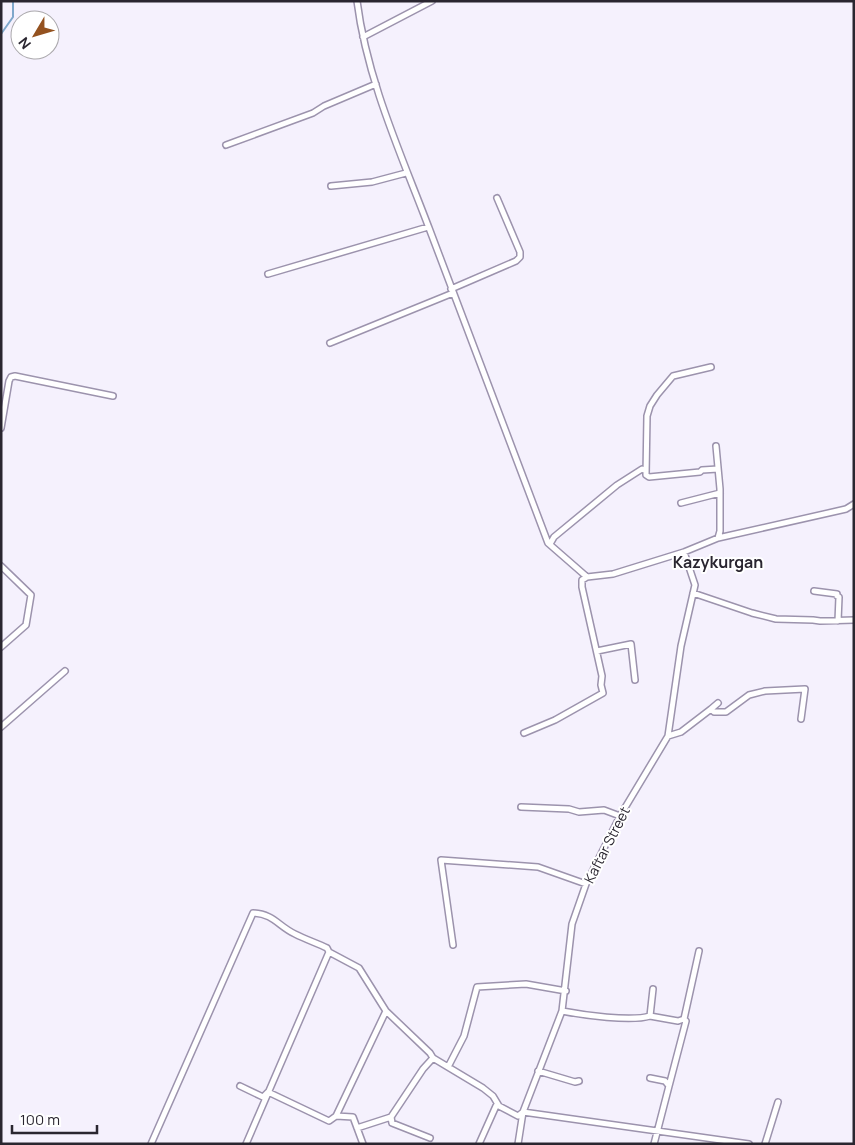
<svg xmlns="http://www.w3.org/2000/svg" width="855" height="1145" viewBox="0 0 855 1145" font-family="Manrope,sans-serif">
	<rect width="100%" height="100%" fill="#f5f1fd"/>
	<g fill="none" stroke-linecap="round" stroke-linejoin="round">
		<path stroke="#7fa7cb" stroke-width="2" d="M1 34 13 17V1"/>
		<g stroke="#9c93ad" stroke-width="8">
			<path id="minor" d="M357 1C367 80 401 154 429 228 468 333 508 438 548 543L587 577
				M363 37 432 1
				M226 145 313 113 324 106 376 84
				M331 186 372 182 406 173
				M268 274 428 227
				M451 289 516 261 520 257V252L497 198
				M330 343 453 293
				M711 367 673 376 657 395 650 406 647 416 646 475 649 477 700 472 702 470 718 469
				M1 428 9 381 11 377 15 376 113 396
				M716 446 720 489V531L718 538
				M681 503 720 493
				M550 544 554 537 617 485 642 469 646 471
				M1 566 31 595 26 625 1 647
				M814 591 837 594V596L839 597 838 621
				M693 593 752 613 776 619 813 620 820 621 854 620
				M597 651 631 644 635 680
				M711 709 718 703
				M1 727 65 671
				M524 733 555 720 603 693 601 685 602 676 582 587V580L587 577 613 574 684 552 718 538 846 509 854 504
				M668 736 681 732 711 709 714 712H726L749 695 765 691 805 689 801 719
				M521 807 569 809 579 812 604 810 620 816
				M453 945 441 860 538 867 586 884
				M653 989 650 1016 678 1021 684 1019 686 1021 669 1086
				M562 1011C583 1015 631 1022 650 1016
				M684 1019 699 951
				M448 1067 464 1036 477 987 526 984 566 991
				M538 1071 575 1082 579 1081
				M650 1078 665 1081 669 1086 654 1144
				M240 1086 263 1097 268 1092 329 1121 336 1116
				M391 1117 392 1123 430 1138
				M357 1128 391 1117 423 1069 433 1058 483 1088 493 1096 499 1106 518 1116 523 1112 749 1144
				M151 1144 253 913C274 914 278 926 295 934 305 939 316 943 327 948L329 952
				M246 1144 329 952 359 968 386 1011
				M363 1144 353 1117 336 1116 386 1011 430 1053 433 1058
				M479 1144 496 1106H499
				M518 1144 523 1112 562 1011 572 924 586 884 620 816 668 736 681 646 695 585 684 552
				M765 1144 778 1102"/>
		</g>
		<use href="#minor" stroke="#fff" stroke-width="5"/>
	</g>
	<g text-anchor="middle" stroke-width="4" stroke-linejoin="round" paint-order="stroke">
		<g font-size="14" fill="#2a2630" stroke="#fff">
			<text transform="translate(607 845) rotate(-63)" y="5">Kaftar Street</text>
		</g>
		<g font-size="16" font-weight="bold" fill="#2a2630" stroke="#fff">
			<text x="718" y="568">Kazykurgan</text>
		</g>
	</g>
	<rect width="855" height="1145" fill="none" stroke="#2a2630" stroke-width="5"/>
	<g transform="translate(35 35) rotate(232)"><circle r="24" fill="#ffffff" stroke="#aaa8ac"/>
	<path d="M0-4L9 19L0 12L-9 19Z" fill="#945220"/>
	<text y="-8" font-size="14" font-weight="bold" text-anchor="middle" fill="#2a2630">N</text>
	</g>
	<path d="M12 1125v8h85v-8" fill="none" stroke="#2a2630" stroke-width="2.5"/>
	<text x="20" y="1125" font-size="15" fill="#2a2630" stroke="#ffffff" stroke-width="4" paint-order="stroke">100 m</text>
</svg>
